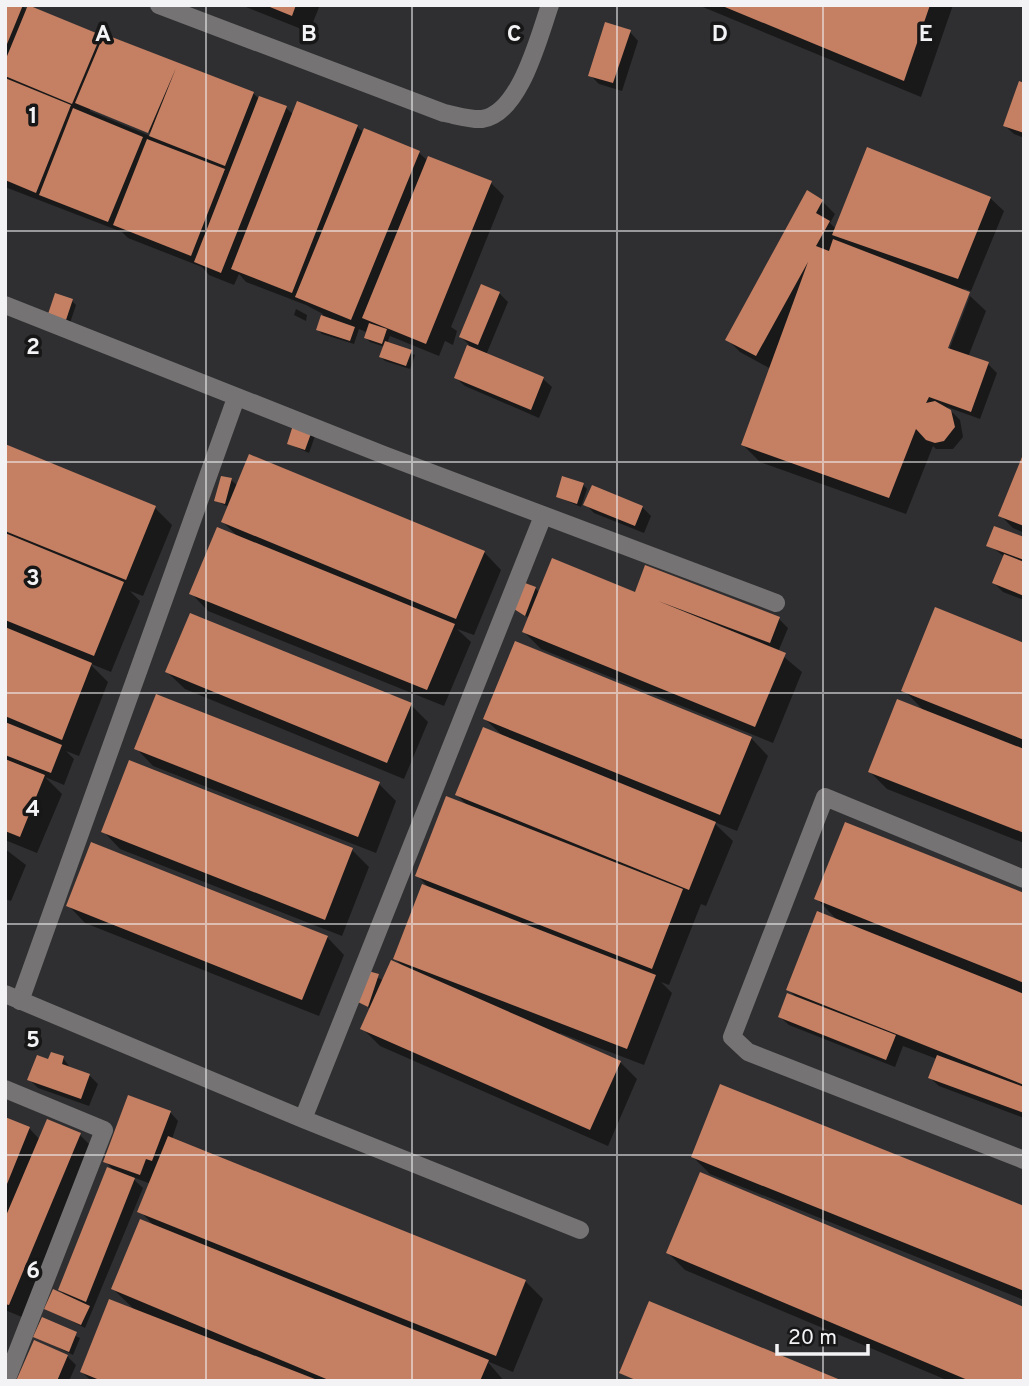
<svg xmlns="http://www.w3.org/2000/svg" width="1029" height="1386" viewBox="0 0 1029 1386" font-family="Overpass,sans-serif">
	<rect width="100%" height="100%" fill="#2f2f31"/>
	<path fill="#0007" fill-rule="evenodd" d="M5 5H22L28 11 103 39 105 36 254 94 260 100 286 108 294 115 357 127 364 133 365 130 419 153 428 161 491 183 504 196 451 327 457 331 453 345 445 341 439 356 390 336 387 343 415 355 410 369 385 361 381 357 385 347 370 342 366 338 368 333 359 329 354 344 322 334 318 330 323 314 306 305 246 282 239 274 234 285 209 275 202 267 128 238 122 232 5 187ZM90 107 156 135 155 138 90 111Z
		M241 5H320L309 32Z
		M698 5H953L921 97Z
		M630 32 638 41 622 91 599 84 590 75Z
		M1024 84V138L1014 134 1005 126Z
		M990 198 1004 211 971 291 963 288 969 294 945 350H949L970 296 986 311 968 357 988 364 997 373 980 419 947 407 960 420 963 437 953 449H936L933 446 906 514 760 462 743 445 771 369 740 352 727 339 822 201 835 214 830 223 836 229Z
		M499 293 508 302 486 355 543 379 552 387 539 418 465 386 456 378 469 345 461 337Z
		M72 301 76 305 70 323 54 317Z
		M296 309 307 315 306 321 294 315Z
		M295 424 316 433 309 453 289 444Z
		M5 446 155 508 172 525 143 596 130 591 140 601 111 672 89 663 108 682 79 756 66 751 74 759 64 785 45 777 62 794 37 853 5 840Z
		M1024 456V533L1013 528 1000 515Z
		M231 480 238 486 484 552 501 570 474 635 457 629 471 642 444 706 208 611 191 593 239 538 223 522 229 507 216 501Z
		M583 485 587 489 581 507 558 497Z
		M585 504 642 507 651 516 644 533 594 513Z
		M1024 539V600L1003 592 994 583 1005 557 989 545Z
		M535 588 540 593 643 597 779 619 788 628 778 652 802 672 773 743 541 649 524 632 529 618 516 609Z
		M1024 644V843L887 789 870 772 925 712 904 690Z
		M167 672 411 705 428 722 404 779 185 689Z
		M485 719 751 738 768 756 737 831 712 821 733 841 706 906 701 904 669 985 661 982 672 993 644 1065 560 1033 559 1036 620 1062 637 1079 608 1146 380 1046 363 1029 371 1009 358 1001 369 973 384 981 405 968 395 959 431 890 417 875 469 807 457 795 505 738Z
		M136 748 379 784 396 801 376 853 153 766Z
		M103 831 352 850 369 867 342 936 120 849Z
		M5 849 26 865 11 901 5 899Z
		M1024 895V1118L939 1086 930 1078 937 1059 903 1046 895 1067 789 1025 780 1017 797 998 788 989 839 922 816 898Z
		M68 905 327 937 344 955 319 1016 85 923Z
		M63 1058 71 1069 89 1075 98 1084 89 1106 38 1088 29 1079 49 1061Z
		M170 1112 178 1121 172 1139 525 1281 543 1299 513 1372 487 1361 504 1381H91L82 1372 136 1311 113 1289 156 1228 140 1211 151 1184 130 1176 143 1188 85 1328 46 1308 67 1297 60 1290 116 1173 105 1161Z
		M5 1119 29 1128 40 1140 80 1135 93 1148 22 1317 5 1310Z
		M693 1157 1024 1207V1300L710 1174Z
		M668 1253 1024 1381H949L685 1270Z
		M42 1320 80 1338 73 1355 35 1336Z
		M67 1356 76 1365 69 1381H18Z"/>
	<path fill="#c57f62" d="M5 5H23L5 49Z
		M28 5 101 35 72 104 5 76V61Z
		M265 5H296L292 16Z
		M720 5H930L904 81Z
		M605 22 631 30 613 83 588 76Z
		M104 34 254 92 225 166 149 136 176 68 148 133 75 103Z
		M5 78 71 105 36 193 5 180Z
		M1019 81 1024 83V133L1003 126Z
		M259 96 287 106 221 273 194 262Z
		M297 101 358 125 292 293 231 269Z
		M73 108 143 137 108 222 39 195Z
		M364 128 420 151 351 320 295 297Z
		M147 139 225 169 191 256 113 225Z
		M867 147 991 197 958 279 832 235Z
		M428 156 492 181 426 344 362 318Z
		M807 190 823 200 816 213 830 221 816 246 829 251 833 239 970 292 948 348 989 362 971 412 929 397 926 403 935 401 951 410 955 427 944 441 935 443 926 440 916 429 889 498 741 445 808 262 756 356 725 340Z
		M481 284 500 292 478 345 459 337Z
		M55 293 73 299 66 320 48 314Z
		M321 315 355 327 350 341 316 330Z
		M369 323 387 329 382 344 364 338Z
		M385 341 412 350 406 366 379 357Z
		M467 345 544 377 531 410 454 378Z
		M294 422 313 428 305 450 287 444Z
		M5 444 156 506 126 580 5 531Z
		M1024 452V526L998 516Z
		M249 454 485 551 456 619 221 522Z
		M221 476 232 478 225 504 214 501Z
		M562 476 584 483 577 504 556 497Z
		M592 485 643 506 635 526 583 505Z
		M994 526 1024 537V560L986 546Z
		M217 527 455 624 427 690 189 594Z
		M5 533 124 582 94 656 5 620Z
		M1004 554 1024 562V596L992 583Z
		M552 558 635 592 645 565 780 617 770 643 658 601 786 653 755 727 522 632Z
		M525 583 536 587 525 616 514 609Z
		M935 607 1024 643V740L901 691Z
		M190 613 412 703 387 763 165 672Z
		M5 627 92 663 62 740 5 716Z
		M515 641 752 737 720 815 483 719Z
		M156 694 380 782 358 837 134 749Z
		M897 699 1024 749V833L868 772Z
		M5 722 62 745 51 773 5 755Z
		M483 727 716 822 689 890 455 795Z
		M5 759 45 775 20 837 5 831Z
		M129 760 353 848 325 920 101 832Z
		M446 796 683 889 652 969 415 876Z
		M845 822 1024 893V983L814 899Z
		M91 842 328 936 302 1000 66 906Z
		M422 884 656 975 627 1049 393 959Z
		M817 911 1024 994V1085L786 990Z
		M391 960 621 1061 590 1130 360 1029Z
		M368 971 379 974 368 1007 356 1001Z
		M787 993 896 1035 886 1060 778 1017Z
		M51 1052 64 1056 62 1064 90 1074 81 1099 27 1080 37 1055 48 1059Z
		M937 1055 1024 1087V1113L928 1078Z
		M720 1084 1024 1206V1291L691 1157Z
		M128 1095 171 1111 152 1161 146 1159 140 1175 103 1162Z
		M5 1117 30 1127 5 1189Z
		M47 1119 81 1133 9 1305 5 1304V1218Z
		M168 1136 526 1280 496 1356 137 1212Z
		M107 1167 135 1178 86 1302 58 1290Z
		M700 1172 1024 1307V1381H970L666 1253Z
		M140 1219 489 1360 480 1381H331L111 1289Z
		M53 1289 90 1306 81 1325 44 1309Z
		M109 1299 320 1381H102L80 1372Z
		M649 1301 843 1381H638L619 1373Z
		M42 1317 77 1332 69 1352 33 1337Z
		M34 1340 68 1355 57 1381H16Z"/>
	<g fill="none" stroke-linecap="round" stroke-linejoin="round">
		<path stroke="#757373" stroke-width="18" d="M159 5 444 113C455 115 471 120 482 119 520 114 539 36 550 5
			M5 305 384 455 776 603
			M1024 879 825 797 732 1037 748 1052 1024 1160
			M5 994 303 1119 580 1230
			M20 1001 236 398
			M5 1089 104 1130 6 1381
			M303 1119 543 516"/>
	</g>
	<path fill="none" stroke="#f3f2f4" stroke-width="2" stroke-opacity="0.55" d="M206 5V1381M412 5V1381M617 5V1381M823 5V1381M5 231H1024M5 462H1024M5 693H1024M5 924H1024M5 1155H1024"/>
	<g font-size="23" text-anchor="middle" font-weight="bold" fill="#f3f2f4" stroke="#171718" stroke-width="7" stroke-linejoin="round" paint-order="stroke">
		<text x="103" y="41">A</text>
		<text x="309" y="41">B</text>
		<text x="514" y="41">C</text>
		<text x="720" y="41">D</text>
		<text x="926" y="41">E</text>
		<text x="33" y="123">1</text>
		<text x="33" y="354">2</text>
		<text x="33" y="585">3</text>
		<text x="33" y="816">4</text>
		<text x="33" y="1047">5</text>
		<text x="33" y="1278">6</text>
	</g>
	<rect width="1029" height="1386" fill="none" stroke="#f3f2f4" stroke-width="14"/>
	<path d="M777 1344v10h91v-10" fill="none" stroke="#f3f2f4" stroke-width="3.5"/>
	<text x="788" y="1344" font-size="21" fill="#f3f2f4" stroke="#171718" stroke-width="5" paint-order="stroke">20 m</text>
</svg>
